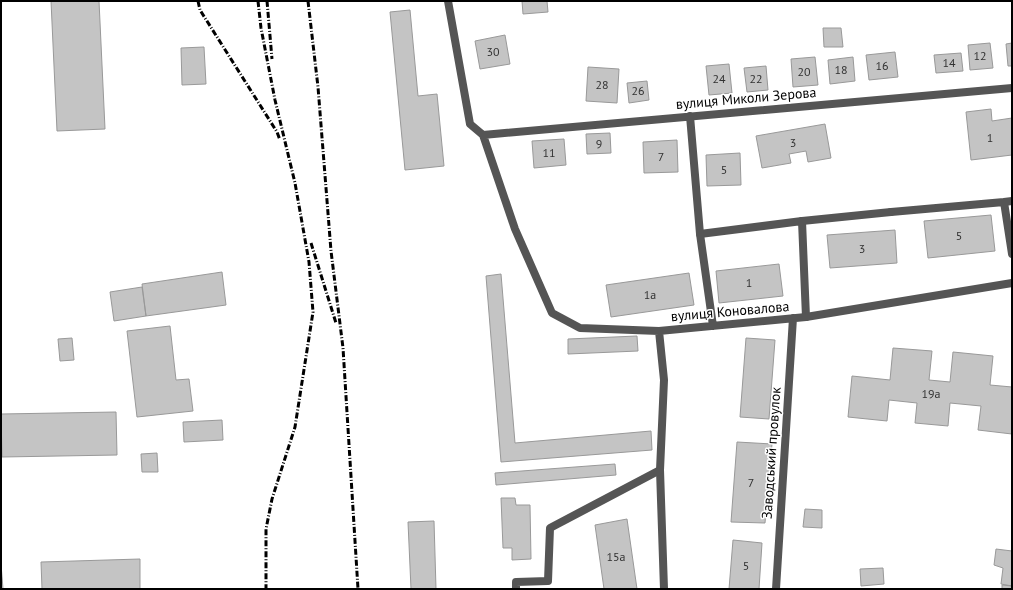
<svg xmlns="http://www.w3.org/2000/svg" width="1013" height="590" viewBox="0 0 1013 590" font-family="'PT Sans',sans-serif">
	<rect width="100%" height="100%" fill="#fff"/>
	<path fill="#c4c4c4" stroke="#999" d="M51 1H99L105 129 57 131Z
		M522 1H547L548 12 523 14Z
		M410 10 418 96 437 94 444 166 405 170 390 12Z
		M823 28H841L843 47H824Z
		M505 35 510 64 480 69 475 41Z
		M990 43 993 68 970 70 968 45Z
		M1012 43V66H1008L1006 44Z
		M204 47 206 84 182 85 181 48Z
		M895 52 898 77 869 80 866 55Z
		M961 53 963 71 936 73 934 55Z
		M815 57 818 85 793 87 791 59Z
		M853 57 855 81 830 84 828 60Z
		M729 64 732 93 709 95 706 66Z
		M766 66 768 90 747 92 744 68Z
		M588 67 619 69 617 103 586 101Z
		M647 81 649 100 629 103 627 83Z
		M991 109 992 121 1012 118V155L971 160 966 112Z
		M825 124 831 158 808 162 806 151 789 154 791 163 762 168 756 136Z
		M610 133 611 153 587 154 586 134Z
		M564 139 566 165 534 168 532 141Z
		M677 140 678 172 644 173 643 142Z
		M740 153 741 185 707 186 706 155Z
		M991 215 995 251 928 258 924 221Z
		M895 230 897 263 830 268 827 235Z
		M779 264 783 296 719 303 716 271Z
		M222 272 226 305 146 316 142 284Z
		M689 273 694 305 611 317 606 285Z
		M501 274 515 443 651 431 652 450 501 462 486 276Z
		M142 287 146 316 114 321 110 292Z
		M170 326 176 380 189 379 193 411 137 417 127 331Z
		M637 336 638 351 568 354V339Z
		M72 338 74 360 60 361 58 339Z
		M746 338 775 340 769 419 740 417Z
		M893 348 932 351 929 380 950 382 953 352 993 356 990 385 1012 387V434L978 430 981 406 950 403 948 426 915 423 917 403 889 400 887 421 848 417 852 376 890 380Z
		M116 412 117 455 2 457 1 414Z
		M222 420 223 440 184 442 183 422Z
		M737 442 772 444 765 523 731 522Z
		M157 453 158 472H142L141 454Z
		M615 464 616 475 496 485 495 473Z
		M501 498H515L516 505H530L531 559 512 560V548H503Z
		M805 509 822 510V528L803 527Z
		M627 519 637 589H604L595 525Z
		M434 521 436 589H411L408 522Z
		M733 540 762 543 759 589H729Z
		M996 549 1012 551V586L1001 584 1003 568 994 565Z
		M140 559V589H42L41 562Z
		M1 564 3 589H1Z
		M883 568 884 584 861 586 860 569Z
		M1002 585 1012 586V589H1002Z"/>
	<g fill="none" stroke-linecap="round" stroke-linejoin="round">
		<path stroke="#555" stroke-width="8" d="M1012 201 1004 202 1012 254
			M891 212 1004 202
			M700 234 802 221 806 317
			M660 470 664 589"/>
		<path stroke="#555" stroke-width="8" d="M448 1 470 124 483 135 515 229 552 313 580 328 659 331
			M690 116 700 234 713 326
			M483 135 1012 88
			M802 221 891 212
			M516 589V582L548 581 550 528 660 470 664 380 659 331 806 317 1012 283
			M776 589 793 318"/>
		<path stroke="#000" stroke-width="3" stroke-dasharray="6 2 1 2" stroke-linecap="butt" d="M198 1 200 10 277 132 280 140
			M258 1 261 28 275 100 295 183 309 262 313 312 295 427 272 499 266 529V589
			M267 1 272 59
			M308 1 318 87 331 251 343 348 358 589
			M311 243 336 323"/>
	</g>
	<g text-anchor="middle" stroke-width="3" stroke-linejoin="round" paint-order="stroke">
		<g font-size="12" fill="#313131">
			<text x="493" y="56">30</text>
			<text x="980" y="60">12</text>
			<text x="949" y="67">14</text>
			<text x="882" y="70">16</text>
			<text x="841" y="74">18</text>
			<text x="804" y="76">20</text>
			<text x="719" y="83">24</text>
			<text x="756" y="83">22</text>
			<text x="602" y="89">28</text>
			<text x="638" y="95">26</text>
			<text x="990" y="142">1</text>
			<text x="793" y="147">3</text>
			<text x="599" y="148">9</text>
			<text x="549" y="157">11</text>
			<text x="661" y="161">7</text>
			<text x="724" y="174">5</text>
			<text x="959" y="240">5</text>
			<text x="862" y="253">3</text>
			<text x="749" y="287">1</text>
			<text x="650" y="299">1а</text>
			<text x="931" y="398">19а</text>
			<text x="751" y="487">7</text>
			<text x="616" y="561">15а</text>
			<text x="746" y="570">5</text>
		</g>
		<g font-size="14" fill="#000" stroke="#fff">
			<text transform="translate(746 98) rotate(-5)" y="5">вулиця Миколи Зерова</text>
			<text transform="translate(730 311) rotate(-5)" y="5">вулиця Коновалова</text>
			<text transform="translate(771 453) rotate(-86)" y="5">Заводський провулок</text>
		</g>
	</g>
	<rect width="1013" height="590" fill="none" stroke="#000000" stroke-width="4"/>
</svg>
